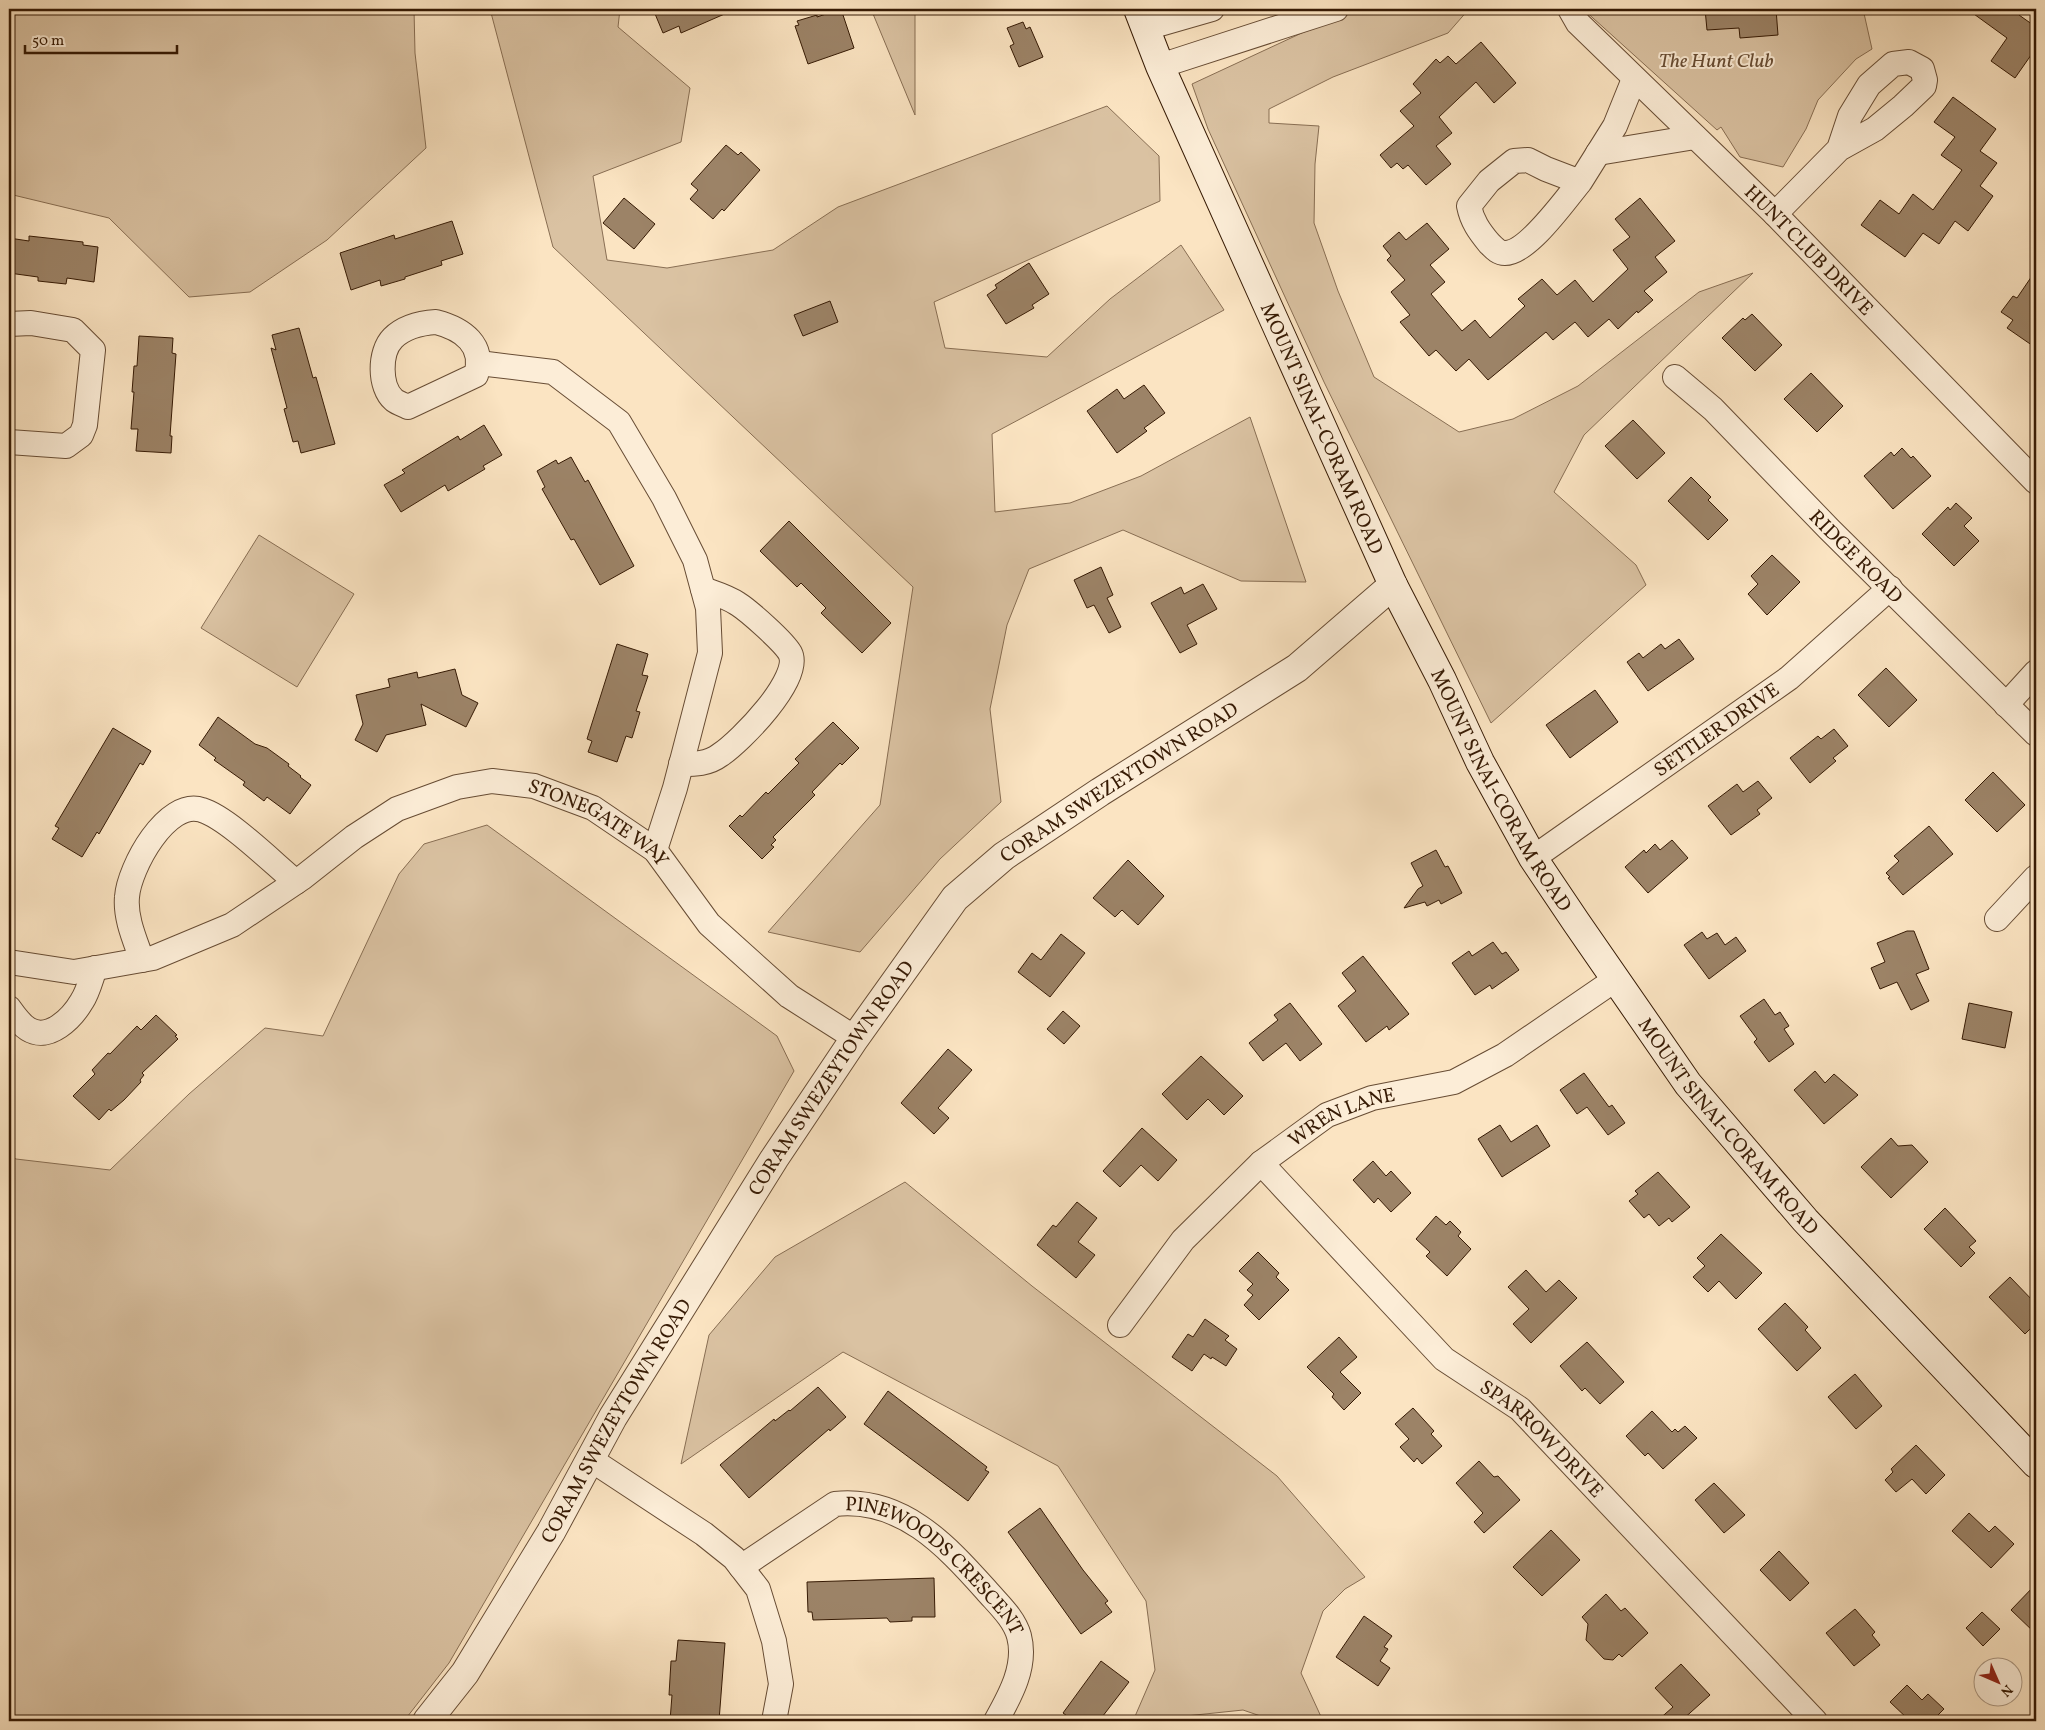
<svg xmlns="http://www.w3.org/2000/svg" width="2045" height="1730" viewBox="0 0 2045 1730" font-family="Vollkorn,serif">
	<rect width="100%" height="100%" fill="#fbe4c2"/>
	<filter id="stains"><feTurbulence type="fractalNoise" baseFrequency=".004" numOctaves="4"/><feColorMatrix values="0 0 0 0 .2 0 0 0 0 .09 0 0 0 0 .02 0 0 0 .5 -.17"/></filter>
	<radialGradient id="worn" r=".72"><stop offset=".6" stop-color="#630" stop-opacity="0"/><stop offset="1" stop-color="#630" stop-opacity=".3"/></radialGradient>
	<path fill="#dac2a2" stroke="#886e53" d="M9 9H414L415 53 426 148 327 240 250 292 189 297 109 218 9 194Z
		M490 9H620L618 27 690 88 681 142 593 176 607 260 667 268 773 250 838 207 1107 106 1159 156 1160 201 934 302 945 348 1047 357 1110 299 1181 245 1224 310 992 434 995 512 1070 503 1141 476 1250 417 1306 582 1241 581 1123 530 1029 569 1007 625 990 709 1001 802 940 859 860 952 768 932 880 805 913 587 553 247Z
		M871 9H915V115Z
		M1422 9H1469L1448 33 1333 77 1269 109V123L1319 126 1315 164 1314 223 1338 291 1374 377 1459 432 1513 419 1578 386 1699 292 1753 273 1584 435 1554 492 1636 565 1646 585 1491 723 1324 382 1208 129 1192 84 1349 11Z
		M1583 9H1863L1872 49 1856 59 1818 100 1806 129 1783 167 1740 157 1721 127 1717 130Z
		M259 535 354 594 297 687 201 628Z
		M487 825 777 1036 794 1071 449 1663 404 1721H9V1155L16 1159 110 1170 189 1094 265 1028 323 1036 399 874 424 844Z
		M905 1182 1032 1286 1277 1476 1365 1577 1345 1589 1323 1611 1301 1673 1323 1721H1275L1243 1710 1186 1716 1180 1721H1133L1155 1670 1146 1601 1058 1466 843 1352 681 1464 709 1335 775 1257Z"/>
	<path fill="#9c8367" stroke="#361a04" d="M653 9H736L681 33 679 26 663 33Z
		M841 9 854 48 808 64 795 26 799 25 797 21 817 15V17Z
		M1705 9H1776L1778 35 1740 38 1739 28 1707 30Z
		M1967 9H2023L2019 15 2036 27V48L2015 78 1991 61 2007 38Z
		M1023 22 1026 29 1030 27 1043 57 1019 67 1010 46 1014 44 1007 28Z
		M1481 42 1516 83 1494 103 1476 82 1439 117 1452 133 1436 146 1451 164 1426 185 1408 165 1403 169 1397 163 1391 168 1380 155 1414 126 1400 111 1421 93 1413 84 1436 59 1440 63 1448 56 1456 64Z
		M1953 97 1996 129 1980 151 1997 163 1980 186 1993 196 1968 231 1955 221 1939 244 1923 233 1905 257 1861 225 1880 200 1899 214 1913 194 1933 210 1962 170 1941 155 1955 137 1934 122Z
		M726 145 738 155 741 152 760 170 724 211 722 209 713 219 690 199 698 190 691 184Z
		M624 198 655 224 634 249 603 223Z
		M1640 198 1675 241 1655 257 1667 272 1644 291 1653 300 1638 313 1637 311 1618 329 1609 319 1588 337 1575 322 1553 340 1546 332 1488 380 1469 359 1456 371 1436 350 1429 356 1400 322 1410 315 1391 292 1405 280 1387 260 1391 256 1383 246 1399 232 1406 240 1427 223 1449 249 1430 265 1445 282 1431 294 1462 331 1475 320 1490 338 1525 306 1518 299 1542 279 1557 295 1575 280 1593 302 1628 269 1613 250 1630 237 1615 219Z
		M452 221 463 254 441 261 442 265 405 277V279L381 286 380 280 351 290 340 253 394 235 395 239Z
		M29 236 83 242V245L98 247 94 282 67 278 66 284 38 281V277L9 273V238L29 241Z
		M1029 263 1049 294 1032 305 1034 308 1006 324 987 295 997 288 995 285Z
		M2036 270V348L2007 328 2013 320 2001 312 2013 296 2017 298Z
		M830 301 838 322 803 336 794 315Z
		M1752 314 1782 345 1755 371 1722 338 1743 318 1745 320Z
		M299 328 313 378 316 377 335 444 301 453 298 441 293 442 284 409 287 408 271 348 276 350 272 335Z
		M139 336 173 338 172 353 176 354 170 436H172L171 453 136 451 138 429H131L134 392H132L134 366H137Z
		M1811 373 1843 406 1817 432 1784 399Z
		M1144 385 1165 413 1144 428 1147 431 1117 453 1087 411 1117 389 1124 399Z
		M1633 420 1665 453 1637 479 1605 446Z
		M484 425 502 455 483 466 485 469 448 491 445 485 401 512 384 485 405 473 402 470 458 436 460 440Z
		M1902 448 1911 458 1913 456 1931 476 1893 509 1864 476 1891 452 1894 456Z
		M571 457 585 482 588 480 634 566 600 585 574 539 571 540 542 489 545 487 537 471 556 460 558 464Z
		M1691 477 1711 497 1708 500 1728 520 1708 540 1668 501Z
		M1956 503 1972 518 1964 526 1979 541 1954 566 1922 534 1948 507 1950 510Z
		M789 521 891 623 862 653 821 613 826 608 801 583 797 587 760 551Z
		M1772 555 1800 582 1767 615 1748 594 1758 584 1751 576Z
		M1101 567 1113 595 1107 598 1121 627 1109 633 1094 605 1087 608 1074 580Z
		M1203 584 1217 609 1187 625 1197 644 1180 653 1151 603 1181 587 1184 594Z
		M1679 639 1694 659 1648 691 1627 662 1639 653 1643 658 1661 644 1665 649Z
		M617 644 648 654 642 675 648 676 636 711 640 712 632 738 626 736 617 762 588 752 592 741 587 739Z
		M1886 668 1917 700 1889 727 1858 695Z
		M455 669 462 695 478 703 466 727 421 704 426 725 386 735 377 752 355 740 363 724 356 695 390 687 388 679 417 672 418 678Z
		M1595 690 1618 722 1570 758 1546 725Z
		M218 717 255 744 267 748 289 764 288 766 301 776 300 777 311 785 290 814 267 797 264 801 243 785 245 782 214 760 216 758 199 745Z
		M833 722 859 748 842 765 840 763 812 792 815 795 773 837 776 840 771 845 774 847 762 859 729 826 740 815 742 817 766 792 768 794 799 763 795 759Z
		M113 728 151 751 143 765 140 763 99 834 97 832 82 857 52 839 59 828 55 826Z
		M1834 729 1848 746 1833 758 1836 761 1810 783 1790 758 1818 736 1821 739Z
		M1993 772 2025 805 1997 832 1965 800Z
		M1758 781 1772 798 1757 810 1760 814 1731 835 1708 806 1737 784 1743 792Z
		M1929 826 1953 854 1903 895 1888 878 1890 877 1886 873 1899 861 1894 856Z
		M1672 840 1688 858 1648 893 1625 867 1644 850 1646 853 1655 844 1660 850Z
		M1436 850 1445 867 1448 866 1462 893 1441 904 1439 900 1427 906 1425 902 1404 908 1418 889 1423 886 1411 863Z
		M1128 860 1164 896 1138 925 1122 910 1115 917 1093 898Z
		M1907 931H1914L1929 969 1916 974 1929 1001 1911 1010 1897 982 1880 989 1871 968 1885 962 1877 943Z
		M1702 932 1707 939 1717 933 1725 945 1736 937 1746 951 1709 979 1684 945Z
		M1061 934 1085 953 1050 997 1018 972 1032 953 1041 960Z
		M1493 942 1502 954 1506 952 1519 970 1492 989 1490 985 1475 995 1452 963 1469 951 1472 956Z
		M1363 956 1409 1014 1389 1030 1387 1026 1366 1042 1338 1006 1356 991 1342 973Z
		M1764 999 1775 1015 1780 1012 1789 1026 1784 1029 1794 1044 1769 1062 1754 1042 1757 1039 1740 1016Z
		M1290 1003 1322 1044 1300 1061 1286 1043 1263 1061 1249 1043 1278 1020 1274 1015Z
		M1969 1003 2012 1012 2005 1048 1962 1039Z
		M1063 1011 1080 1026 1064 1044 1047 1029Z
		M156 1015 177 1035 175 1036 178 1039 142 1073 144 1075 140 1080 141 1082 124 1100 111 1111 109 1109 99 1120 73 1096 95 1074 92 1070 108 1053 110 1054 137 1026 141 1030Z
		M948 1049 972 1070 938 1108 949 1118 934 1134 901 1103Z
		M1201 1056 1243 1096 1224 1115 1208 1099 1187 1120 1162 1094Z
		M1815 1071 1825 1083 1834 1074 1858 1095 1824 1124 1794 1090Z
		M1584 1073 1609 1107 1612 1105 1625 1123 1608 1135 1587 1107 1577 1114 1560 1090Z
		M1500 1125 1511 1142 1537 1125 1550 1146 1502 1177 1478 1139Z
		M1142 1128 1177 1160 1158 1181 1141 1165 1120 1187 1103 1171Z
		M1891 1138 1898 1146 1912 1145 1928 1162 1891 1198 1861 1167Z
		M1373 1161 1386 1176 1391 1171 1411 1193 1391 1212 1378 1198 1374 1203 1353 1180Z
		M1658 1172 1690 1207 1672 1222 1669 1218 1659 1226 1649 1214 1644 1218 1629 1201 1638 1194 1635 1191Z
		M1077 1202 1097 1218 1078 1242 1095 1255 1076 1278 1037 1245 1053 1225 1056 1227Z
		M1945 1208 1976 1241 1969 1247 1975 1253 1961 1267 1924 1229Z
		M1436 1216 1446 1225 1450 1221 1461 1232 1458 1236 1471 1249 1447 1276 1426 1256 1430 1252 1416 1239Z
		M1721 1234 1762 1273 1736 1299 1719 1281 1708 1292 1693 1277 1705 1266 1697 1258Z
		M1258 1252 1279 1273 1276 1277 1289 1290 1259 1320 1244 1305 1253 1295 1247 1290 1253 1284 1239 1271Z
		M1526 1270 1546 1292 1559 1280 1577 1298 1531 1343 1513 1324 1529 1309 1508 1287Z
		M2010 1277 2036 1304V1323L2025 1334 1989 1297Z
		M1785 1303 1808 1327 1805 1330 1821 1348 1797 1371 1758 1329Z
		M1205 1319 1229 1336 1225 1340 1237 1349 1226 1366 1212 1357 1211 1359 1204 1354 1192 1371 1172 1357 1188 1334 1193 1337Z
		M1339 1337 1357 1357 1340 1372 1361 1393 1344 1410 1332 1397 1334 1394 1307 1367Z
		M1587 1342 1624 1382 1600 1404 1585 1388 1582 1391 1560 1366Z
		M1855 1374 1882 1406 1856 1429 1828 1397Z
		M818 1387 846 1417 830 1431 829 1429 749 1498 720 1465 774 1419 775 1421 789 1410 790 1411Z
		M888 1391 987 1467 985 1470 989 1472 968 1501 864 1424Z
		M1413 1408 1434 1431 1431 1434 1442 1446 1422 1464 1417 1458 1414 1462 1400 1447 1409 1439 1395 1424Z
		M1652 1411 1672 1432 1675 1429 1678 1432 1685 1426 1697 1438 1663 1469 1648 1453 1645 1456 1626 1436Z
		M1916 1445 1945 1475 1926 1494 1912 1479 1896 1492 1885 1480 1893 1472 1891 1469Z
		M1479 1461 1494 1477 1498 1476 1520 1500 1484 1533 1474 1522 1483 1513 1456 1483Z
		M1714 1483 1745 1515 1724 1533 1695 1500Z
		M1040 1508 1083 1570 1108 1601 1105 1603 1112 1612 1081 1634 1008 1532Z
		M1969 1513 1989 1532 1995 1526 2014 1544 1991 1568 1952 1531Z
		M1551 1530 1580 1560 1542 1596 1513 1567Z
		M1779 1551 1809 1583 1790 1601 1760 1570Z
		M934 1578 935 1617H912V1621L890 1622 887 1618 813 1620 812 1612H808L807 1582Z
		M2036 1584V1634L2011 1610Z
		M1606 1594 1621 1611 1625 1608 1648 1633 1622 1657 1619 1654 1613 1660 1604 1659 1586 1640 1588 1624 1582 1617Z
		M1855 1609 1875 1632 1872 1635 1880 1645 1854 1666 1826 1633Z
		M1982 1612 2000 1629 1983 1646 1966 1628Z
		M1364 1616 1392 1636 1384 1647 1388 1649 1380 1661 1390 1668 1378 1686 1336 1657Z
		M678 1640 725 1643 719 1721H670L672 1695H669L671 1661H676Z
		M1101 1661 1129 1682 1099 1721H1074L1063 1713Z
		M1681 1664 1710 1695 1681 1721H1657L1673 1707 1655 1688Z
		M1907 1685 1922 1700 1928 1694 1944 1709 1932 1721H1910L1890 1702Z"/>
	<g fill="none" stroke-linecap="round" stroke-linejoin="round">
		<g stroke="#674c34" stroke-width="26">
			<g id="minor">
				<path id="s1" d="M1570 9 1578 23 1775 214 2036 482"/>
				<path d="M1146 28 1212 9"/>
				<path d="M1160 66 1336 9"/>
				<path d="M1598 153 1695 137"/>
				<path d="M1580 182C1565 200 1528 253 1505 253 1498 253 1494 248 1489 243 1479 231 1472 221 1469 206L1489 181 1514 161 1528 160 1546 169 1580 182 1615 126 1634 79"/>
				<path d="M1775 214 1839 149 1875 129 1903 106 1924 86 1925 80 1922 69 1909 62 1893 64 1869 85 1850 116 1839 149"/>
				<path d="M436 322C463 329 485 345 476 375L408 407C404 405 398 403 394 400 379 387 379 352 393 338 404 327 421 323 436 322Z"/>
				<path d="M9 324 31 323 73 330 93 350 85 425 81 435 66 446 9 442"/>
				<path d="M479 363 553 372 619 422 664 498 695 560 708 608 710 653 675 788 655 850"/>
				<path id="s2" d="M1675 377 1713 409 1829 529 2036 734"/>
				<path d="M2006 705 2036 672"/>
				<path d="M681 764C695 764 708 764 720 755 740 742 803 678 790 653 784 642 749 611 738 604 728 597 714 593 703 589"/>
				<path id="s3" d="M1533 858 1789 678 1890 588"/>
				<path d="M1997 919 2036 877"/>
				<path d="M142 960C135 940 125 918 127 897 129 868 167 798 202 810 228 818 274 864 296 882"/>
				<path id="s4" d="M9 962 74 972 153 958 232 925 302 878 354 837 397 809 457 787 492 781 534 786 593 808 655 850 709 924 789 996 855 1038"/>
				<path d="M9 1008C14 1015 20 1024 28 1029 49 1042 72 1018 82 1001 88 992 91 979 95 968"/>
				<path id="s5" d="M1261 1163 1444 1359 1520 1409 1815 1721"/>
				<path id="s6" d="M1120 1325 1183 1240 1261 1163 1327 1115 1372 1098 1454 1082 1505 1055 1616 979"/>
				<path d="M590 1459 704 1534 734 1558 758 1589 774 1641 781 1684 774 1721"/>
				<path id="s7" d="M741 1567 835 1504C901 1497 945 1544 986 1590 998 1604 1014 1618 1019 1636 1027 1666 1010 1696 996 1721"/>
			</g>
		</g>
		<g stroke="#674c34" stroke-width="30">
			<g id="tertiary">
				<path id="s8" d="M427 1721 465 1673 551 1532 613 1417 774 1159 855 1038 955 898 1004 856 1100 792 1297 668 1393 585"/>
			</g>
		</g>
		<g stroke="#361a04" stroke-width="30">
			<g id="secondary">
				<path id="s9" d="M1138 9 1160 66 1393 585 1442 680 1480 762 1533 858 1576 922 1688 1084 1805 1220 2036 1464"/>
			</g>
		</g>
		<use href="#minor" stroke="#fcedd7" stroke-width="24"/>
		<use href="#tertiary" stroke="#fcedd7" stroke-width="28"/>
		<use href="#secondary" stroke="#fcedd7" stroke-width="28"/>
	</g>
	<g text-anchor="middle" stroke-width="4" stroke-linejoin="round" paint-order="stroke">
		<g font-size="20" font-style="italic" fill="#674c33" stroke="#fcedd7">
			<text x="1716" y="67">The Hunt Club</text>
		</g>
		<g font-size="20" fill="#361a04" stroke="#fcedd7">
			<text dy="7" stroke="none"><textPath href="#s1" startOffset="340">HUNT CLUB DRIVE</textPath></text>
			<text dy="7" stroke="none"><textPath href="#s9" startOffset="458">MOUNT SINAI-CORAM ROAD</textPath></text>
			<text dy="7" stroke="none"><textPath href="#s2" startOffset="255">RIDGE ROAD</textPath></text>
			<text dy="7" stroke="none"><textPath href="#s3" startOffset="224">SETTLER DRIVE</textPath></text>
			<text dy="7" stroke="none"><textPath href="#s8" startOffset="1180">CORAM SWEZEYTOWN ROAD</textPath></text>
			<text dy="7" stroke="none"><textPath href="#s9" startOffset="862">MOUNT SINAI-CORAM ROAD</textPath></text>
			<text dy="7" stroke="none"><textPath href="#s4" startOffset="650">STONEGATE WAY</textPath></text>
			<text dy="7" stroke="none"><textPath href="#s8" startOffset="760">CORAM SWEZEYTOWN ROAD</textPath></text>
			<text dy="7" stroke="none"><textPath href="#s6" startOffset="310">WREN LANE</textPath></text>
			<text dy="7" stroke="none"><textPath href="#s9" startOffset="1269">MOUNT SINAI-CORAM ROAD</textPath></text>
			<text dy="7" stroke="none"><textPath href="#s8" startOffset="355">CORAM SWEZEYTOWN ROAD</textPath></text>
			<text dy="7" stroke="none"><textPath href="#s5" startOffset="395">SPARROW DRIVE</textPath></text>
			<text dy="7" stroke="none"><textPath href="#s7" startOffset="236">PINEWOODS CRESCENT</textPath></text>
		</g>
	</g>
	<rect width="2045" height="1730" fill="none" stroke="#fbe4c2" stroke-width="30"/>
	<rect x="10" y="10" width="2025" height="1710" fill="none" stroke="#361a04" stroke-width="2.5"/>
	<rect x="15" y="15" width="2015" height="1700" fill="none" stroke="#361a04"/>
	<g transform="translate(1998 1682) rotate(135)"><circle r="24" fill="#fcedd7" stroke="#ad9983"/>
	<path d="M0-4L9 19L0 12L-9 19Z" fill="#8f2418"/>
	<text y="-8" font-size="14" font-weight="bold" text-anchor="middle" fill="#361a04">N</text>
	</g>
	<path d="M25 45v8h152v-8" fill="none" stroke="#361a04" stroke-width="2.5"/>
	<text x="32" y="45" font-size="15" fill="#361a04" stroke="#fcedd7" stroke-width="4" paint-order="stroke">50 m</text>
	<rect width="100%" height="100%" filter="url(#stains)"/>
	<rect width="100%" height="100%" fill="url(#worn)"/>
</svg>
